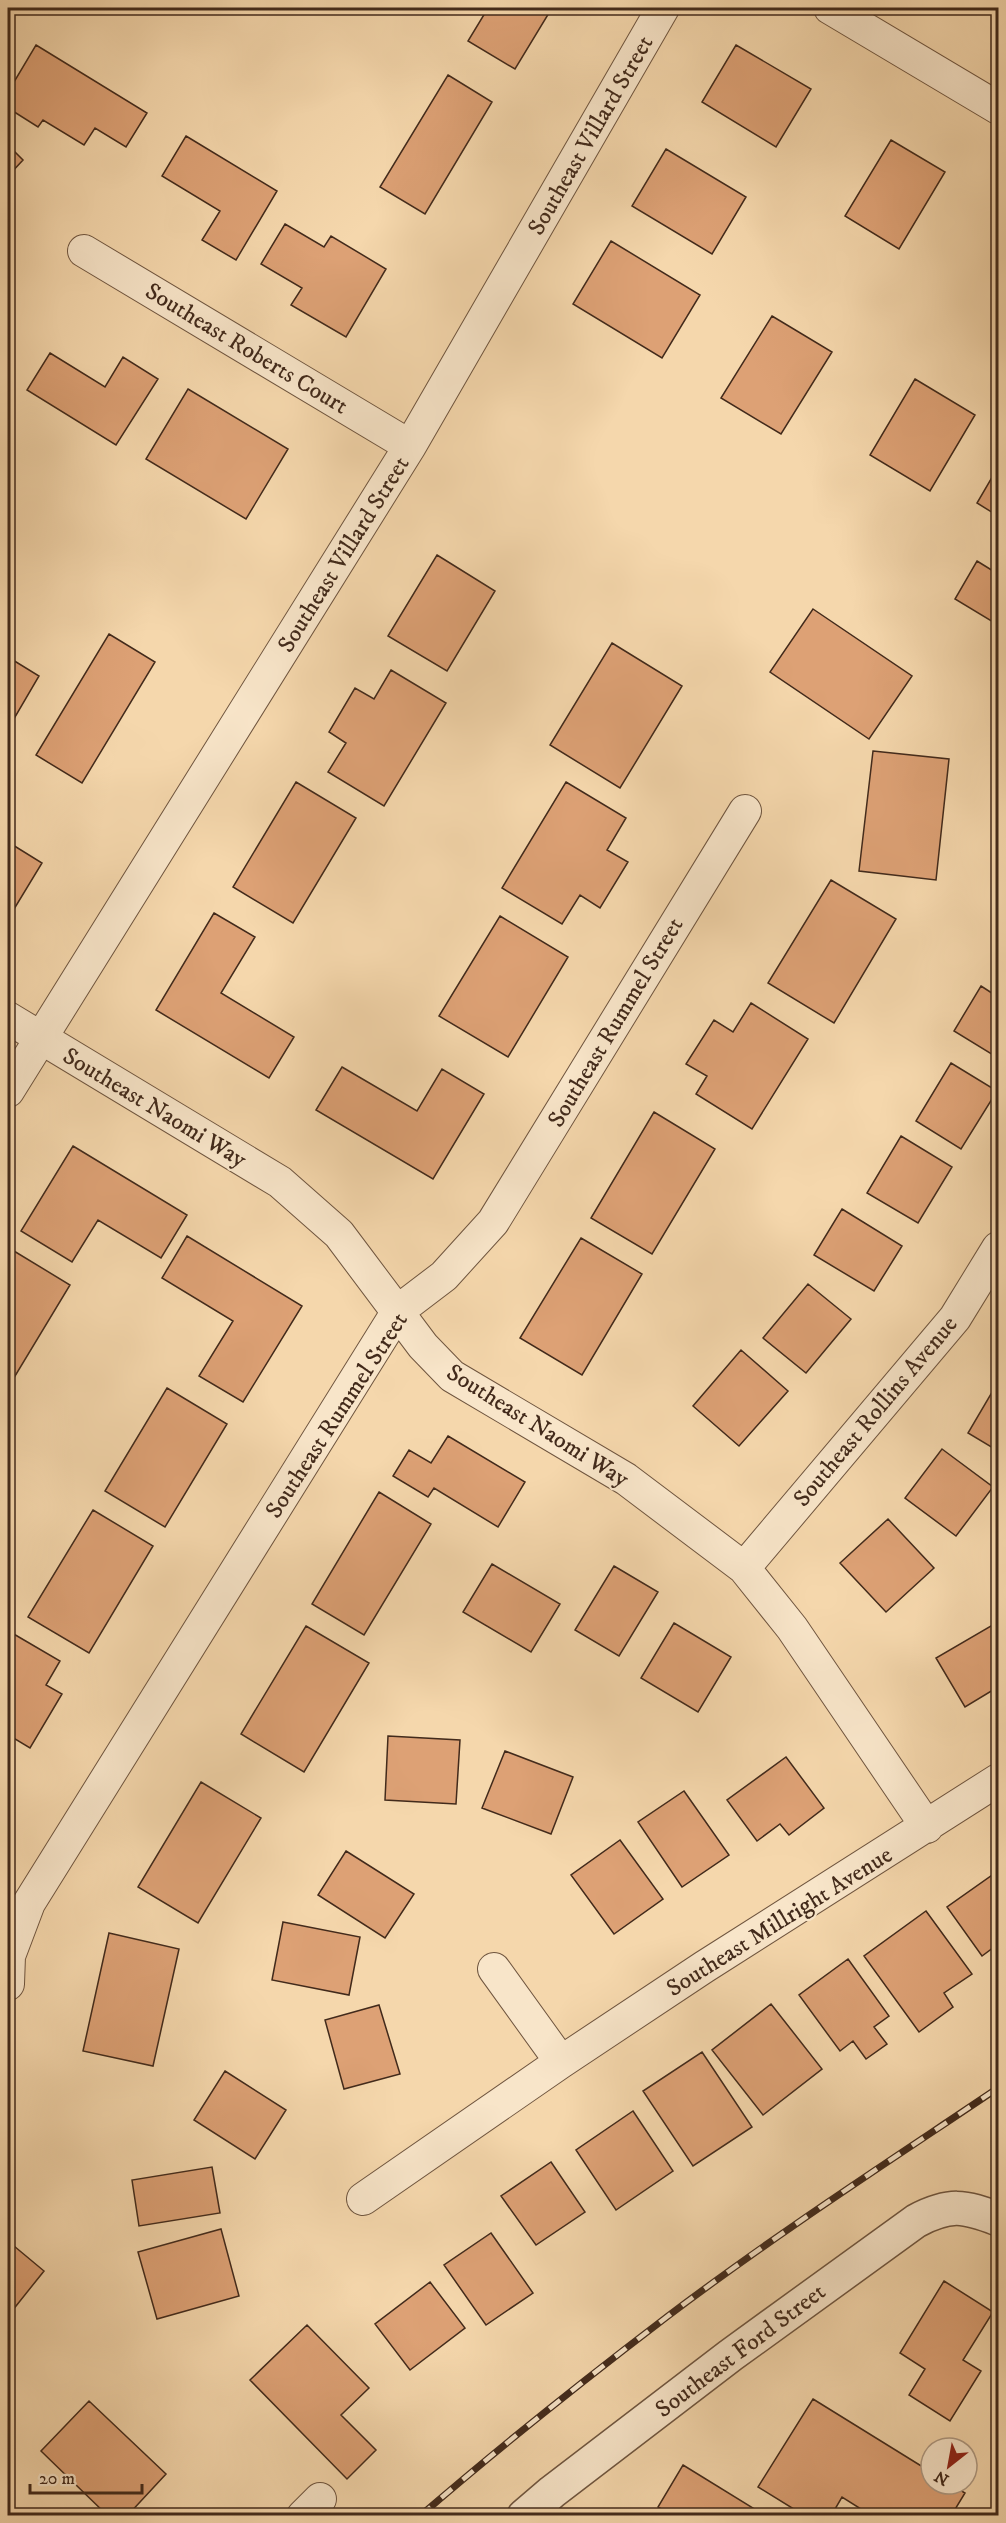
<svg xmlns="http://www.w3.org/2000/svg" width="1006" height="2523" viewBox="0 0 1006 2523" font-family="'IM FELL DW Pica',serif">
	<rect width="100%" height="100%" fill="#f5d7ac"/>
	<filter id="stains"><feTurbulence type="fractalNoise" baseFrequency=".00333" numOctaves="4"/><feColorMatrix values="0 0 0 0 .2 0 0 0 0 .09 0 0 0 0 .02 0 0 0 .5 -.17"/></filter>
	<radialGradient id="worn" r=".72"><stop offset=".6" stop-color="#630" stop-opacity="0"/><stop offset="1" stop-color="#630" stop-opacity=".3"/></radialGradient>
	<path fill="#dda175" stroke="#422a1b" stroke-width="1.5" d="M488 8H552L515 69 468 41Z
		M36 45 147 113 126 147 95 128 84 145 43 120 38 127 8 108V92Z
		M736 45 811 89 776 147 702 102Z
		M448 75 492 102 425 214 380 187Z
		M186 136 277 191 236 260 202 240 220 211 162 176Z
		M891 140 945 172 899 249 845 216Z
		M8 145 23 160 8 176Z
		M666 149 746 197 712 254 632 206Z
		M285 224 324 247 331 236 386 269 346 337 291 305 302 288 261 264Z
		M611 241 700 295 662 358 573 304Z
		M772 316 832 352 781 434 721 398Z
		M50 353 105 387 123 357 158 379 116 445 27 390Z
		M915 379 975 415 930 491 870 455Z
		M188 389 288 449 246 519 146 459Z
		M998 467V516L977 503Z
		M437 555 495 591 447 671 388 636Z
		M977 561 998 574V625L955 599Z
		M813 609 912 676 869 739 770 672Z
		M109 634 155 662 82 783 36 755Z
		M612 643 682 686 620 788 550 745Z
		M8 657 39 676 8 729Z
		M391 670 446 703 384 806 328 772 346 743 329 732 355 688 374 699Z
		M873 751 949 759 936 880 859 871Z
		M296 782 356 818 293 923 233 887Z
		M566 782 626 818 607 850 628 862 600 908 580 895 562 924 502 888Z
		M8 842 42 863 8 919Z
		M831 880 896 919 834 1023 768 983Z
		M214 913 255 937 221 993 294 1037 269 1078 156 1010Z
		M500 916 568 957 508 1057 439 1016Z
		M981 986 998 997V1058L954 1031Z
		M751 1003 808 1039 752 1129 696 1094 707 1076 686 1064 714 1020 733 1032Z
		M951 1063 997 1091 961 1149 916 1121Z
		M342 1067 417 1111 442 1069 484 1094 433 1179 316 1110Z
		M654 1112 715 1149 652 1254 591 1218Z
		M901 1136 952 1167 918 1223 867 1193Z
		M73 1146 187 1215 161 1258 98 1220 72 1262 21 1231Z
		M842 1209 902 1246 874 1291 814 1255Z
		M187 1236 302 1306 243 1402 199 1376 233 1321 162 1278Z
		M581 1238 642 1274 582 1375 520 1338Z
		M9 1248 70 1285 9 1386 8 1385Z
		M808 1284 851 1319 806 1373 763 1338Z
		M741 1350 788 1391 739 1446 693 1406Z
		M998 1382V1451L968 1433Z
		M167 1388 227 1424 165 1527 105 1491Z
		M448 1436 525 1482 498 1527 434 1488 428 1497 393 1476 409 1450 431 1463Z
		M942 1449 993 1487 956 1536 905 1498Z
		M379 1492 431 1524 364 1635 312 1604Z
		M93 1510 153 1546 89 1653 28 1617Z
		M888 1519 934 1568 886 1612 840 1563Z
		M492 1564 560 1604 531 1652 463 1612Z
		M614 1566 658 1592 619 1656 575 1630Z
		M674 1623 731 1657 698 1712 641 1678Z
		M996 1623 998 1628V1687L965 1707 936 1658Z
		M306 1626 369 1663 304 1772 241 1734Z
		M12 1633 60 1661 46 1685 62 1694 30 1748 12 1737 8 1745V1641Z
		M388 1736 460 1740 456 1804 385 1800Z
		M505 1751 573 1777 551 1834 482 1808Z
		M786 1757 824 1808 789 1835 780 1824 757 1841 727 1800Z
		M201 1782 261 1818 198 1923 138 1887Z
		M684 1791 729 1855 682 1887 638 1822Z
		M620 1840 663 1899 614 1934 571 1875Z
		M346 1851 414 1894 385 1938 318 1895Z
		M998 1871V1944L982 1956 947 1907Z
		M926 1911 972 1974 944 1993 953 2007 919 2032 864 1956Z
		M283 1922 360 1937 349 1995 272 1980Z
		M109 1933 179 1949 153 2066 83 2051Z
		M848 1959 889 2016 874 2027 887 2044 866 2059 853 2041 840 2051 799 1995Z
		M771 2004 822 2069 763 2115 712 2050Z
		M379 2005 400 2074 344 2089 325 2020Z
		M702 2052 752 2127 693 2166 643 2091Z
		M225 2071 286 2110 255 2159 194 2120Z
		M633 2111 673 2171 616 2210 576 2150Z
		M551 2162 585 2212 536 2245 501 2196Z
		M212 2167 220 2213 139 2226 132 2180Z
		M221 2229 239 2296 157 2319 138 2252Z
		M491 2233 533 2293 486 2325 444 2265Z
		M8 2241 44 2271 8 2316Z
		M944 2281 993 2312 963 2360 981 2371 950 2421 909 2395 925 2369 900 2353Z
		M430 2282 465 2328 410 2370 375 2324Z
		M307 2325 369 2388 341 2415 376 2450 347 2479 250 2380Z
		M813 2399 931 2472V2484H950L965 2493 951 2516H872L842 2497 831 2516H805L758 2487Z
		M89 2401 166 2474 127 2516H108L41 2451Z
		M683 2465 766 2516H672L658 2507Z"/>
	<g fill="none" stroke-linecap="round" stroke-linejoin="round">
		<g stroke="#6f553f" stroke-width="34">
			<path id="minor" d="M830 8 998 108
				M84 251 410 446
				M8 1018 280 1182 339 1234 423 1346 452 1376 626 1479 744 1568 792 1628 927 1827
				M8 1091 410 446 663 8
				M744 1568 955 1318 998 1248
				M494 1969 561 2062
				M8 1984 9 1956 29 1903 398 1311 444 1276 493 1222 745 811
				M363 2199 561 2062 704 1967 998 1780
				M303 2516 320 2499"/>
		</g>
		<g stroke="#6f553f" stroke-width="36">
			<path id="tertiary" d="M524 2516 552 2492 731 2355 916 2221C950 2203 964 2206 998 2219"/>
		</g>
		<use href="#minor" stroke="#f8e5c9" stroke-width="32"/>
		<use href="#tertiary" stroke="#f8e5c9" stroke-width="33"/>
		<g stroke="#422a1b" stroke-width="7">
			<path id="rail" d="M420 2516C501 2446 584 2380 668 2316 775 2235 888 2162 998 2088"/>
		</g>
		<use href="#rail" stroke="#f8e5c9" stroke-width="4.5" stroke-dasharray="14" stroke-linecap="butt"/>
	</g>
	<g text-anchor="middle" stroke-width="4.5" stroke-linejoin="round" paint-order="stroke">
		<g font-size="24" fill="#422a1b" stroke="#f8e5c9">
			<text transform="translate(590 135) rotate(-60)" y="8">Southeast Villard Street</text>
			<text transform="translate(247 348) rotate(31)" y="8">Southeast Roberts Court</text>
			<text transform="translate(343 554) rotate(-58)" y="8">Southeast Villard Street</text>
			<text transform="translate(615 1022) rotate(-59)" y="8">Southeast Rummel Street</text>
			<text transform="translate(155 1107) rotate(31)" y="8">Southeast Naomi Way</text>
			<text transform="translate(875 1411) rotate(-50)" y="8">Southeast Rollins Avenue</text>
			<text transform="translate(336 1415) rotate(-57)" y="8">Southeast Rummel Street</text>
			<text transform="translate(538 1425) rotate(32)" y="8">Southeast Naomi Way</text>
			<text transform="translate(779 1921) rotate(-32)" y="8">Southeast Millright Avenue</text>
			<text transform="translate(740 2350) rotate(-37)" y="8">Southeast Ford Street</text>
		</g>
	</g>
	<rect width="1006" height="2523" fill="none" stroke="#f5d7ac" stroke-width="30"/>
	<rect x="9" y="9" width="988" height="2505" fill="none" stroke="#422a1b" stroke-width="3"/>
	<rect x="15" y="15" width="976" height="2493" fill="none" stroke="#422a1b" stroke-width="1.5"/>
	<g transform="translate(949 2466) rotate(211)"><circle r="28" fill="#f8e5c9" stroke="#af9a83" stroke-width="1.5"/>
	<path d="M0-4.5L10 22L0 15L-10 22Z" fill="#8f2418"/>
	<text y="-9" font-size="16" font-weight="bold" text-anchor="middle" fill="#422a1b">N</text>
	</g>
	<path d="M30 2484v9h112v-9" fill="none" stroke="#422a1b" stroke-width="3"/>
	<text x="39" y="2484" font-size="18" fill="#422a1b" stroke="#f8e5c9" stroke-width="4.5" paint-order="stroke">20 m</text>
	<rect width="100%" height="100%" filter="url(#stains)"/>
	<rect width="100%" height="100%" fill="url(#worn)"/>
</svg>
